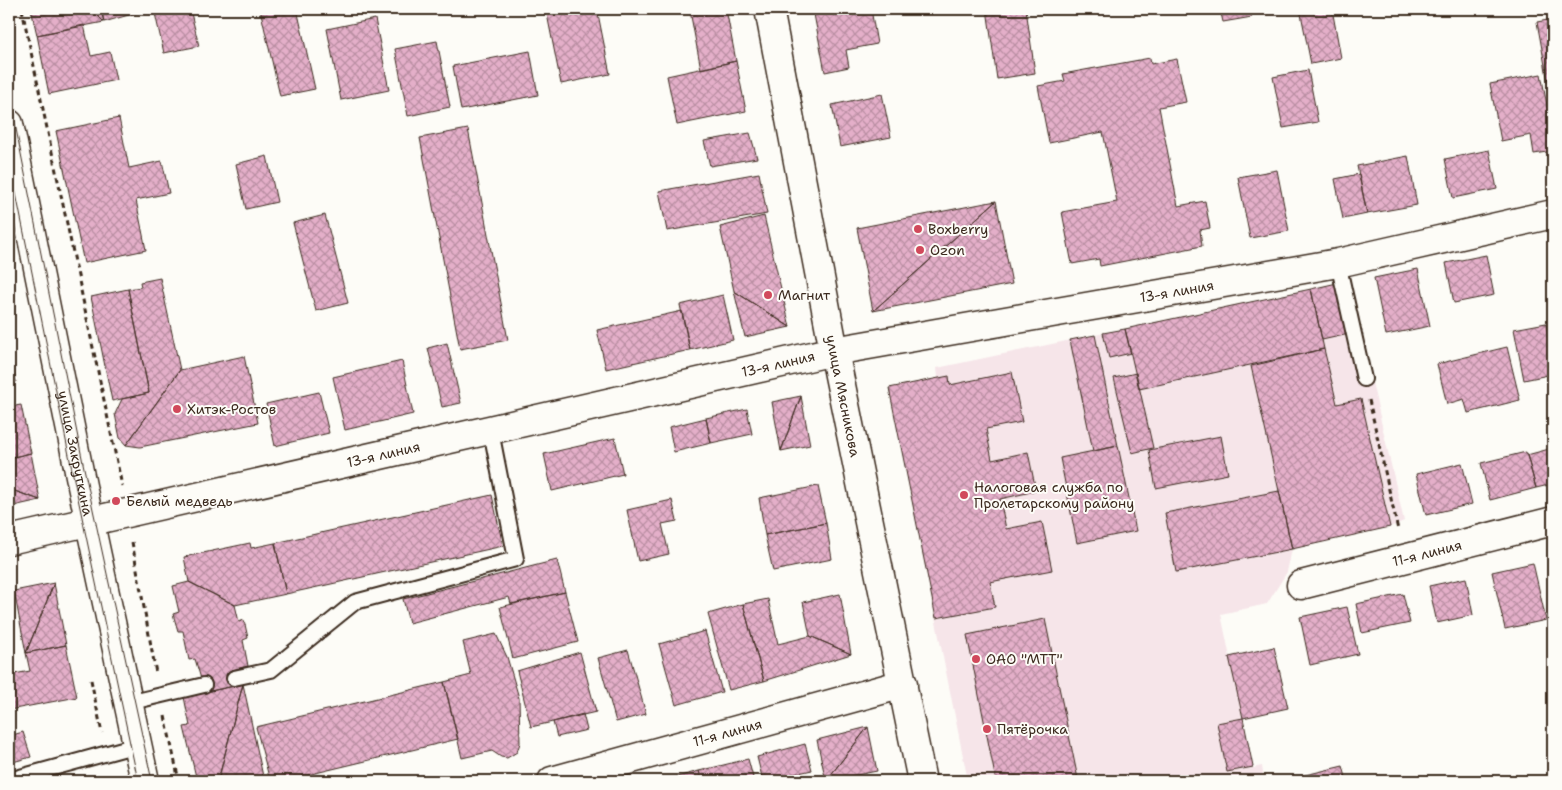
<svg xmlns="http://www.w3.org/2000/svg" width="1562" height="790" viewBox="0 0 1562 790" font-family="'Shantell Sans',sans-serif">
	<defs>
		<pattern id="building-cross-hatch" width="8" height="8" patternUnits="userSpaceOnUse" patternTransform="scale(1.25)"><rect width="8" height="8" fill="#e4afc9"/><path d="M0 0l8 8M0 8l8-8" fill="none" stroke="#ba8fa3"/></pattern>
	</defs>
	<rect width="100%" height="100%" fill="#fdfcf7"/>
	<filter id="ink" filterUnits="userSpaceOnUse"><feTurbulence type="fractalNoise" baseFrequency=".02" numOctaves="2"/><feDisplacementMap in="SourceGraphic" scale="10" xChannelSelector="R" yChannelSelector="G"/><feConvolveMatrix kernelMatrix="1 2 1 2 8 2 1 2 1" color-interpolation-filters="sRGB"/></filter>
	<g filter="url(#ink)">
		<path fill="#f6e5e9" d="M1349 282 1404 521 1390 527 1292 549 1287 572 1267 604 1221 614 1253 768 1262 766 1264 780 1270 779V781H968L889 388 938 378 937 368Z"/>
		<path fill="url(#building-cross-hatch)" stroke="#3b2a1e" d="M31 9H91L104 22 37 35Z
			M91 9H101L104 22Z
			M101 9H150L104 22Z
			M154 9H190L199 46 164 53Z
			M260 9H297L315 89 280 96Z
			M546 9H597L610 74 561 84Z
			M703 9H726L736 61 701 69 690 11Z
			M813 9H871L877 44 846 50 849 67 825 72Z
			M987 9H1026L1035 73 997 79Z
			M1220 9H1250L1252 17 1223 22Z
			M1300 9H1332L1341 58 1311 64Z
			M375 19 389 90 341 100 327 29Z
			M1553 19V98H1551L1537 22Z
			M84 25 91 56 110 52 116 80 49 94 37 35Z
			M437 41 450 107 408 116 395 49Z
			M530 51 538 95 461 110 453 66Z
			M1150 58 1151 64 1177 59 1186 102 1159 107 1178 206 1205 201 1210 228 1200 230 1202 246 1100 266 1099 259 1072 264 1062 212 1117 202 1103 132 1049 143 1038 86 1065 81 1063 74Z
			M736 61 746 111 677 125 667 76Z
			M1308 70 1318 122 1283 128 1273 77Z
			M1541 74 1553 137V151L1534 154 1531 135 1501 141 1490 84Z
			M882 94 891 137 840 147 832 105Z
			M119 118 129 168 162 161 169 193 136 200 146 250 84 263 56 131Z
			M468 129 508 340 460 349 420 138Z
			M750 133 757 158 710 166 704 141Z
			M1489 150 1497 189 1453 198 1445 159Z
			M267 156 277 202 246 209 236 164Z
			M1408 156 1417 205 1367 214 1357 166Z
			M1277 170 1289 231 1250 238 1238 177Z
			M759 173 767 214 667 231 659 191Z
			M1359 174 1367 214 1343 219 1335 179Z
			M996 201 1012 284 873 311Z
			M996 201 873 311 857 228Z
			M325 215 348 303 316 311 293 223Z
			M764 216 790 327 734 291 720 227Z
			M1486 255 1494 295 1454 303 1446 263Z
			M1418 269 1430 326 1386 335 1374 278Z
			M160 278 180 370 126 445 120 438 115 414 122 399 149 393 128 289 141 287 140 282Z
			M1337 283 1349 334 1322 340 1311 289Z
			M128 289 149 393 112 401 91 297Z
			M1311 289 1324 349 1139 389 1125 329Z
			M734 291 790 327 745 337Z
			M723 295 733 340 690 350 680 305Z
			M682 311 690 350 606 369 597 330Z
			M1546 323 1549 341 1553 340V374L1524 380 1514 329Z
			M1125 329 1131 353 1109 358 1103 333Z
			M1095 335 1118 446 1093 451 1070 340Z
			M447 343 461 403 442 407 428 348Z
			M9 345 16 382 9 383Z
			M1507 347 1520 400 1468 413 1464 399 1447 404 1437 364Z
			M1324 349 1337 404 1361 399 1390 527 1292 549 1251 366Z
			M244 356 258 423 140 447 126 445 180 370Z
			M402 361 413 414 345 430 333 377Z
			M1012 372 1022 422 986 429 992 460 1028 452 1036 491 1000 499 1006 529 1042 522 1052 570 990 582 995 607 936 618 889 388 949 376 950 385Z
			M1136 373 1153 448 1132 453 1114 378Z
			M319 392 329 433 275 446 266 404Z
			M801 396 781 451 772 402Z
			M801 396 810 445 781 451Z
			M21 405 31 453 9 458V407Z
			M747 409 752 434 711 443 706 418Z
			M706 418 711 443 674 452 669 427Z
			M1221 436 1228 474 1156 488 1149 450Z
			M615 438 623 474 552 491 544 454Z
			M1118 446 1136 531 1077 543 1060 458Z
			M1553 448V484L1536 488 1527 455Z
			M1526 452 1536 488 1490 500 1481 463Z
			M31 453 40 500 9 489V458Z
			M1462 463 1472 504 1426 515 1416 474Z
			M818 486 826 523 765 535 759 498Z
			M9 489 40 500 9 507Z
			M1279 491 1292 549 1176 572 1165 513Z
			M492 495 503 546 286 594 275 543Z
			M672 500 677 521 662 524 669 554 638 561 627 510Z
			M826 523 832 559 773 571 765 535Z
			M250 543 251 548 275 543 286 594 235 605 189 582 184 557Z
			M1553 556V576L1549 557Z
			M557 560 565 592 511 604 509 597 409 623 403 599Z
			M1533 563 1546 620 1505 629 1492 572Z
			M1466 578 1473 615 1437 623 1429 586Z
			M189 582 235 605 239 622 244 620 248 638 243 640 248 666 232 670 235 686 205 692 195 659 189 660 183 631H178L173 614 179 612 173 586Z
			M54 583 26 653 14 591Z
			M54 583 66 645 26 653Z
			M565 592 578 642 513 659 500 607Z
			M840 594 851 654 810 636 803 602Z
			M1403 594 1410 623 1362 633 1356 604Z
			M768 599 778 644 810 636 851 654 764 681 743 604Z
			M743 604 764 681 729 690 708 614Z
			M1347 607 1358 654 1310 665 1300 617Z
			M1045 619 1078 779 996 781 967 635Z
			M705 631 722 692 676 705 659 644Z
			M496 634 507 657 519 698 520 743 517 752 507 758 501 757 492 751 462 758 444 682 471 675 463 642Z
			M66 645 77 697 9 710V675L30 671 26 653Z
			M1274 647 1288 708 1243 718 1229 657Z
			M628 650 646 714 616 722 598 658Z
			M580 652 596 712 531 727 517 671Z
			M444 682 458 739 282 781H270L256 727Z
			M243 684 264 781H218Z
			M243 684 218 781H197L184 727 190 726 184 697Z
			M583 714 587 730 557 737 553 722Z
			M1243 718 1253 767 1227 772 1217 723Z
			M868 727 826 781 817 740Z
			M868 727 877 771 826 781Z
			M23 732 31 757 9 763V736Z
			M805 744 812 770 763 781 757 757Z
			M748 759 754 781H702L699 771Z
			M1343 766 1347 781H1280Z
			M699 771 702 781H662Z"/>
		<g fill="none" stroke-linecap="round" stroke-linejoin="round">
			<g stroke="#3b2a1e" stroke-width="18">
				<path id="lane" d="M1338 263 1364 379
					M234 678 271 670 355 602 516 559 491 431
					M128 703 204 685
					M9 780 137 745"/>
			</g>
			<g stroke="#3b2a1e" stroke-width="31">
				<g id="street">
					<path id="s1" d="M834 351 1338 263 1553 214"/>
					<path id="s2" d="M1301 585 1553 521"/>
					<path id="s3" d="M552 781 903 684"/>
				</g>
			</g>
			<g stroke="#3b2a1e" stroke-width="31">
				<g id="secondary">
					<path id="s4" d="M769 9 834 351 922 781"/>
					<path id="s5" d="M9 124 82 486 145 781"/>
					<path id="s6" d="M9 540 834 351"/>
				</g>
			</g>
			<path stroke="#3b2a1e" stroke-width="3" stroke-dasharray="5 4" stroke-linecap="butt" d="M22 9 122 486
				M1369 400 1398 530
				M132 542 156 673
				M91 680 102 733
				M165 716 179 781"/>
			<use href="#lane" stroke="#fdfcf7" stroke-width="14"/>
			<use href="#street" stroke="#fdfcf7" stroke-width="28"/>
			<use href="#secondary" stroke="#fdfcf7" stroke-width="28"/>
			<path stroke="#3b2a1e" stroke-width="1" d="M9 94 84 468 152 781
				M9 159 72 470 138 781"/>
		</g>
	</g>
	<g fill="#d1495b" stroke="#fdfcf7" stroke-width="2">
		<circle cx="918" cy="229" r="5"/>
		<circle cx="920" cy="250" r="5"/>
		<circle cx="768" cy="295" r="5"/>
		<circle cx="177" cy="409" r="5"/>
		<circle cx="964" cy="495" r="5"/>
		<circle cx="116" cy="501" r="5"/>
		<circle cx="976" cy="659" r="5"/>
		<circle cx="987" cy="729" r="5"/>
	</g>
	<g text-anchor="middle" stroke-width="4" stroke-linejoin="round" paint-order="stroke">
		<g font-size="14" fill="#3b2a1e" stroke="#fdfcf7" text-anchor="start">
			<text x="928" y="234">Boxberry</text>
			<text x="930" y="255">Ozon</text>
			<text x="778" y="300">Магнит</text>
			<text x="187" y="414">Хитэк-Ростов</text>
			<text x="974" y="492">Налоговая служба по<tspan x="974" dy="16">Пролетарскому району</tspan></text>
			<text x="126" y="506">Белый медведь</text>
			<text x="986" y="664">ОАО "МТТ"</text>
			<text x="997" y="734">Пятёрочка</text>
		</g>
		<g font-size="14" fill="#3b2a1e" stroke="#fdfcf7">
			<text dy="5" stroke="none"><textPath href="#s1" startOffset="348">13-я линия</textPath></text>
			<text dy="5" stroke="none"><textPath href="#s6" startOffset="789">13-я линия</textPath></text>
			<text dy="5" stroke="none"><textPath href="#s4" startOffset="394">улица Мясникова</textPath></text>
			<text dy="5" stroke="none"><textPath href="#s5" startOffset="336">улица Закруткина</textPath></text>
			<text dy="5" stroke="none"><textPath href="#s6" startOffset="384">13-я линия</textPath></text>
			<text dy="5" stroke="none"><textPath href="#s2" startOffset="130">11-я линия</textPath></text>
			<text dy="5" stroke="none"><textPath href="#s3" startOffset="182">11-я линия</textPath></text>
		</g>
	</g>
	<rect width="1562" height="790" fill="none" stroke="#fdfcf7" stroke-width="30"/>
	<rect x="15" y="15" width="1532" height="760" fill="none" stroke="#3b2a1e" stroke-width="2" filter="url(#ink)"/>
</svg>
